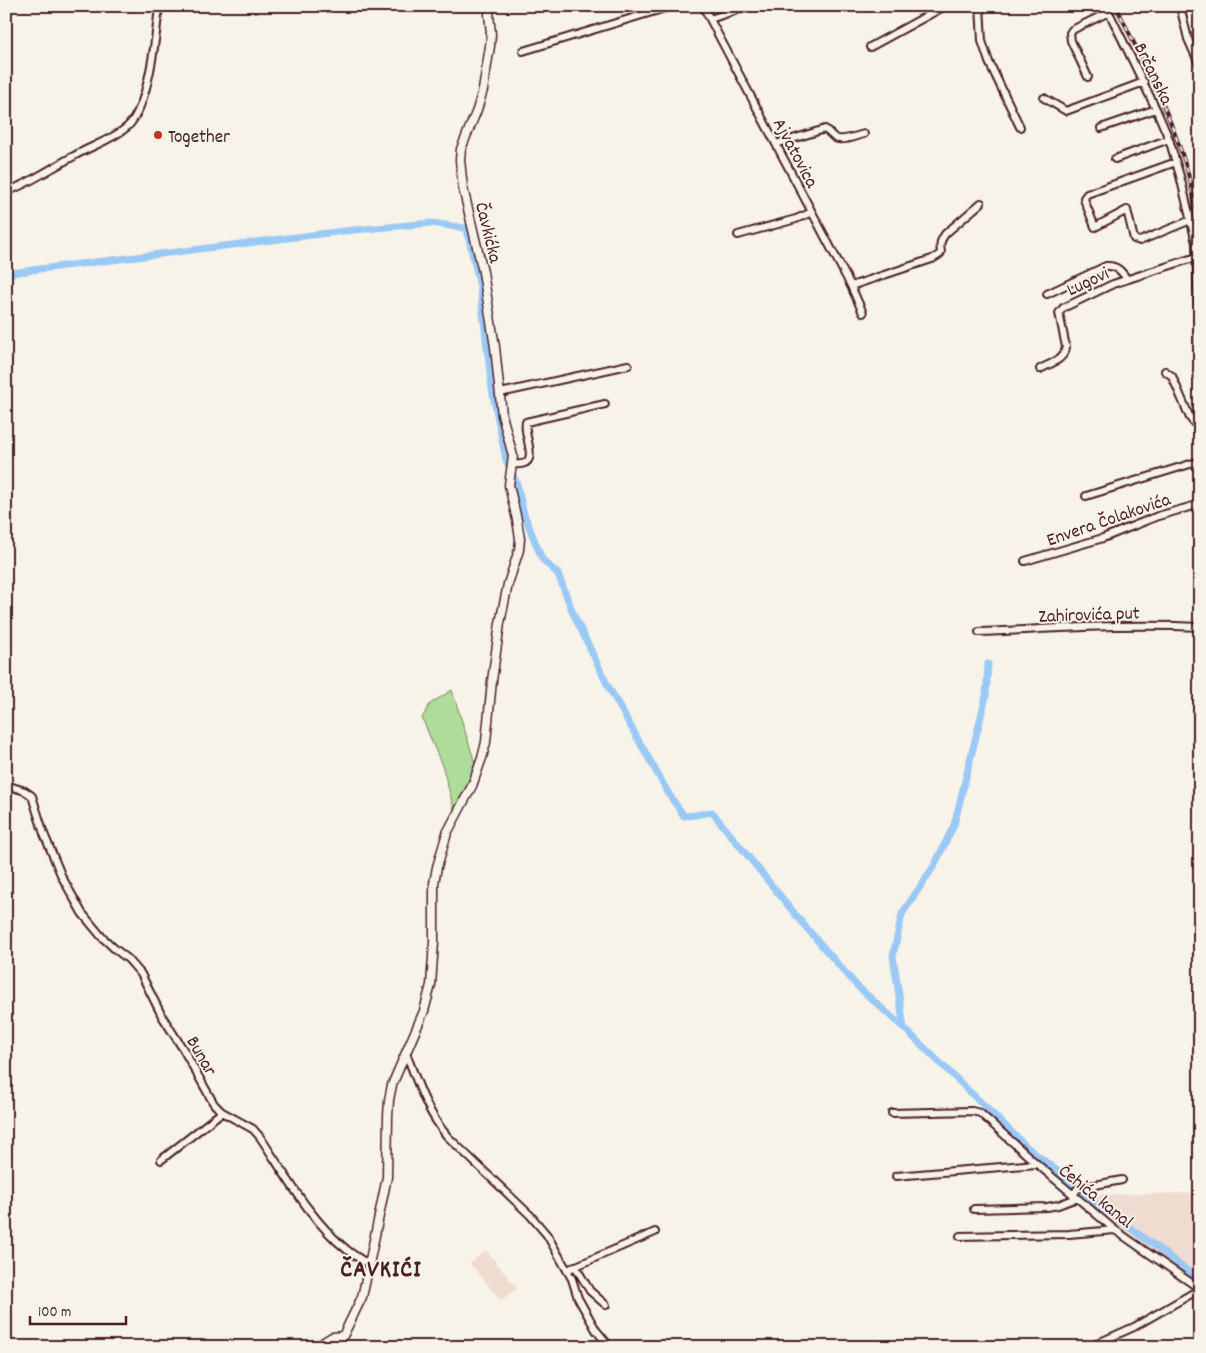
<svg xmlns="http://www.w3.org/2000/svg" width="1206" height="1353" viewBox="0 0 1206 1353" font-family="Dekko,sans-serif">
	<rect width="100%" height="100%" fill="#f7f3e8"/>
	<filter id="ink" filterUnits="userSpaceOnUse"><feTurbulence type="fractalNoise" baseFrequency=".02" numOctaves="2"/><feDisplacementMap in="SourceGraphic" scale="10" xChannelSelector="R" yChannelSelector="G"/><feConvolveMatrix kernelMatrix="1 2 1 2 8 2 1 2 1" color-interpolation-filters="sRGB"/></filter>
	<g filter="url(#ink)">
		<path fill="#efdbd0" d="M1200 1193V1289L1080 1195Z
			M486 1250 517 1288 501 1301 470 1263Z"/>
		<path fill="#afdc9a" stroke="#7c7e62" d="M452 690 475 763 466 787 454 809 443 768 422 718 430 704Z"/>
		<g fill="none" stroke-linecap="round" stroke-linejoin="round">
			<path stroke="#9bc9f6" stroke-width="7" d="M6 274 32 270 344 231 431 223 465 228 469 239 480 287 492 389 506 460 517 484 524 514 542 559 558 574 573 613 608 686 670 796 684 816 695 815 712 812 804 925 857 986 904 1028 1028 1148 1060 1173 1079 1191 1155 1246 1200 1280
				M904 1028 893 956 902 914 934 866 954 825 986 696 988 664"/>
			<g stroke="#4a1f2b" stroke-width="10">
				<path id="minor" d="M703 6 851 286 863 313
					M980 6 982 41 989 62 1020 127
					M1106 6 1156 109 1169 139 1180 176 1196 243 1200 362
					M1180 6 1188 39 1200 66
					M710 19 749 6
					M870 47 945 6
					M523 51 672 6
					M1088 77 1071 41 1070 33 1072 30 1109 12
					M1044 98 1066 111 1144 82
					M1101 128 1156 109
					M776 144 825 129C829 132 831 135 835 138 842 142 856 136 864 134
					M1115 159 1169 139
					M1176 162 1087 194 1084 198 1085 202 1095 227 1127 210 1134 239 1140 241 1191 220
					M6 192C30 183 51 168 74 156 91 146 112 140 127 127 149 108 156 35 159 6
					M738 235 796 219 812 212
					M851 286 932 259C947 251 938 254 941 242 941 240 944 236 945 234L981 203
					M1047 294 1106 266C1117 265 1121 271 1127 279
					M1040 369C1051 363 1064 360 1066 347L1059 313 1063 308 1113 284 1190 259H1197
					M1165 371 1172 376 1190 418 1194 423 1200 425
					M500 393 628 365
					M513 464C544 468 522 436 526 422L605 404
					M1086 496 1200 461
					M1025 561 1103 538 1158 516 1200 504
					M979 632C1052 629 1126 623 1200 627
					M6 785 25 791 32 796 44 834 62 877 82 913 101 936 115 949 128 959 141 974 162 1016 183 1049 214 1104 222 1112 253 1129 260 1137C285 1174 311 1221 346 1249 353 1255 361 1259 369 1265
					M406 1053C418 1084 426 1110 447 1136L530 1215 547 1235 572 1279 578 1298 596 1330 610 1347
					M892 1113 972 1111 980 1113 1037 1164 1115 1230 1200 1289
					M161 1160 222 1112
					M896 1176 1037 1164
					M1073 1195 1078 1188 1122 1180
					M974 1209 1047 1207 1058 1205 1077 1198
					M960 1236 1069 1234 1115 1230
					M575 1266 590 1291 606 1305
					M567 1270 655 1232
					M155 1345 157 1347
					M339 1347 343 1336
					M1089 1347 1134 1327 1200 1289
					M1197 1347 1200 1345"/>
			</g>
			<g stroke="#4a1f2b" stroke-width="11">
				<path id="tertiary" d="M316 1347 332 1337 343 1336 362 1297 365 1284 387 1177 388 1117 389 1100 392 1085 424 1011 431 985 434 942V883L437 867 447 833 472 786 482 758 486 742 492 681 500 623 508 584 519 550 520 539 517 520 509 485 513 456 502 415 495 347 483 272 463 188 460 160 461 149 477 110 483 90 490 46 491 34 489 14 491 6"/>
			</g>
			<use href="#minor" stroke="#f7f3e8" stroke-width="6"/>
			<use href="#tertiary" stroke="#f7f3e8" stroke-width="8"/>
			<g stroke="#4a1f2b" stroke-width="4">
				<path id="rail" d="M1116 6C1140 56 1167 106 1184 160 1191 181 1195 204 1200 226"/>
			</g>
			<use href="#rail" stroke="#f7f3e8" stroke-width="2" stroke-dasharray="5.5" stroke-linecap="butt"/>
		</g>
	</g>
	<circle fill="#c8321e" stroke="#f7f3e8" stroke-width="2" cx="158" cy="135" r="5"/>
	<g text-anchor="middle" stroke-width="4" stroke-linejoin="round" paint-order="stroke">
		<g font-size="19" fill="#4a1f2b" stroke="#f7f3e8">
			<text transform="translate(1155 73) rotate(64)" y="7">Brčanska</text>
			<text transform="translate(797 152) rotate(62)" y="7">Ajvatovica</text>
			<text transform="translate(490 232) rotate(76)" y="7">Čavkićka</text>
			<text transform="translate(1087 280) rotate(-25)" y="7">Lugovi</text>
			<text transform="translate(1108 518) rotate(-19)" y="7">Envera Čolakovića</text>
			<text transform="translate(1089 613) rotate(-2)" y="7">Zahirovića put</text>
			<text transform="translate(203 1055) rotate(60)" y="7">Bunar</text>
			<text transform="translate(1097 1195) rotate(39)" y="7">Ćehića kanal</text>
		</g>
		<g font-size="19" fill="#4a1f2b" stroke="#f7f3e8" text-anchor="start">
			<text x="168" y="142">Together</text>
		</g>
		<g font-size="24" font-weight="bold" letter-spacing="1" fill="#4a1f2b" stroke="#f7f3e8">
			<text x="381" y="1276">ČAVKIĆI</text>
		</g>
	</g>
	<rect width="1206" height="1353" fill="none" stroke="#f7f3e8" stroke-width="25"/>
	<rect x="12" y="12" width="1181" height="1328" fill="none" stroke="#4a1f2b" stroke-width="2" filter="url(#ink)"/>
	<path d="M30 1316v8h96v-8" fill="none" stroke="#4a1f2b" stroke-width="2.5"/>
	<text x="38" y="1316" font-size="15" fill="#4a1f2b" stroke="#f7f3e8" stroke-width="4" paint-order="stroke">100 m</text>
</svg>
